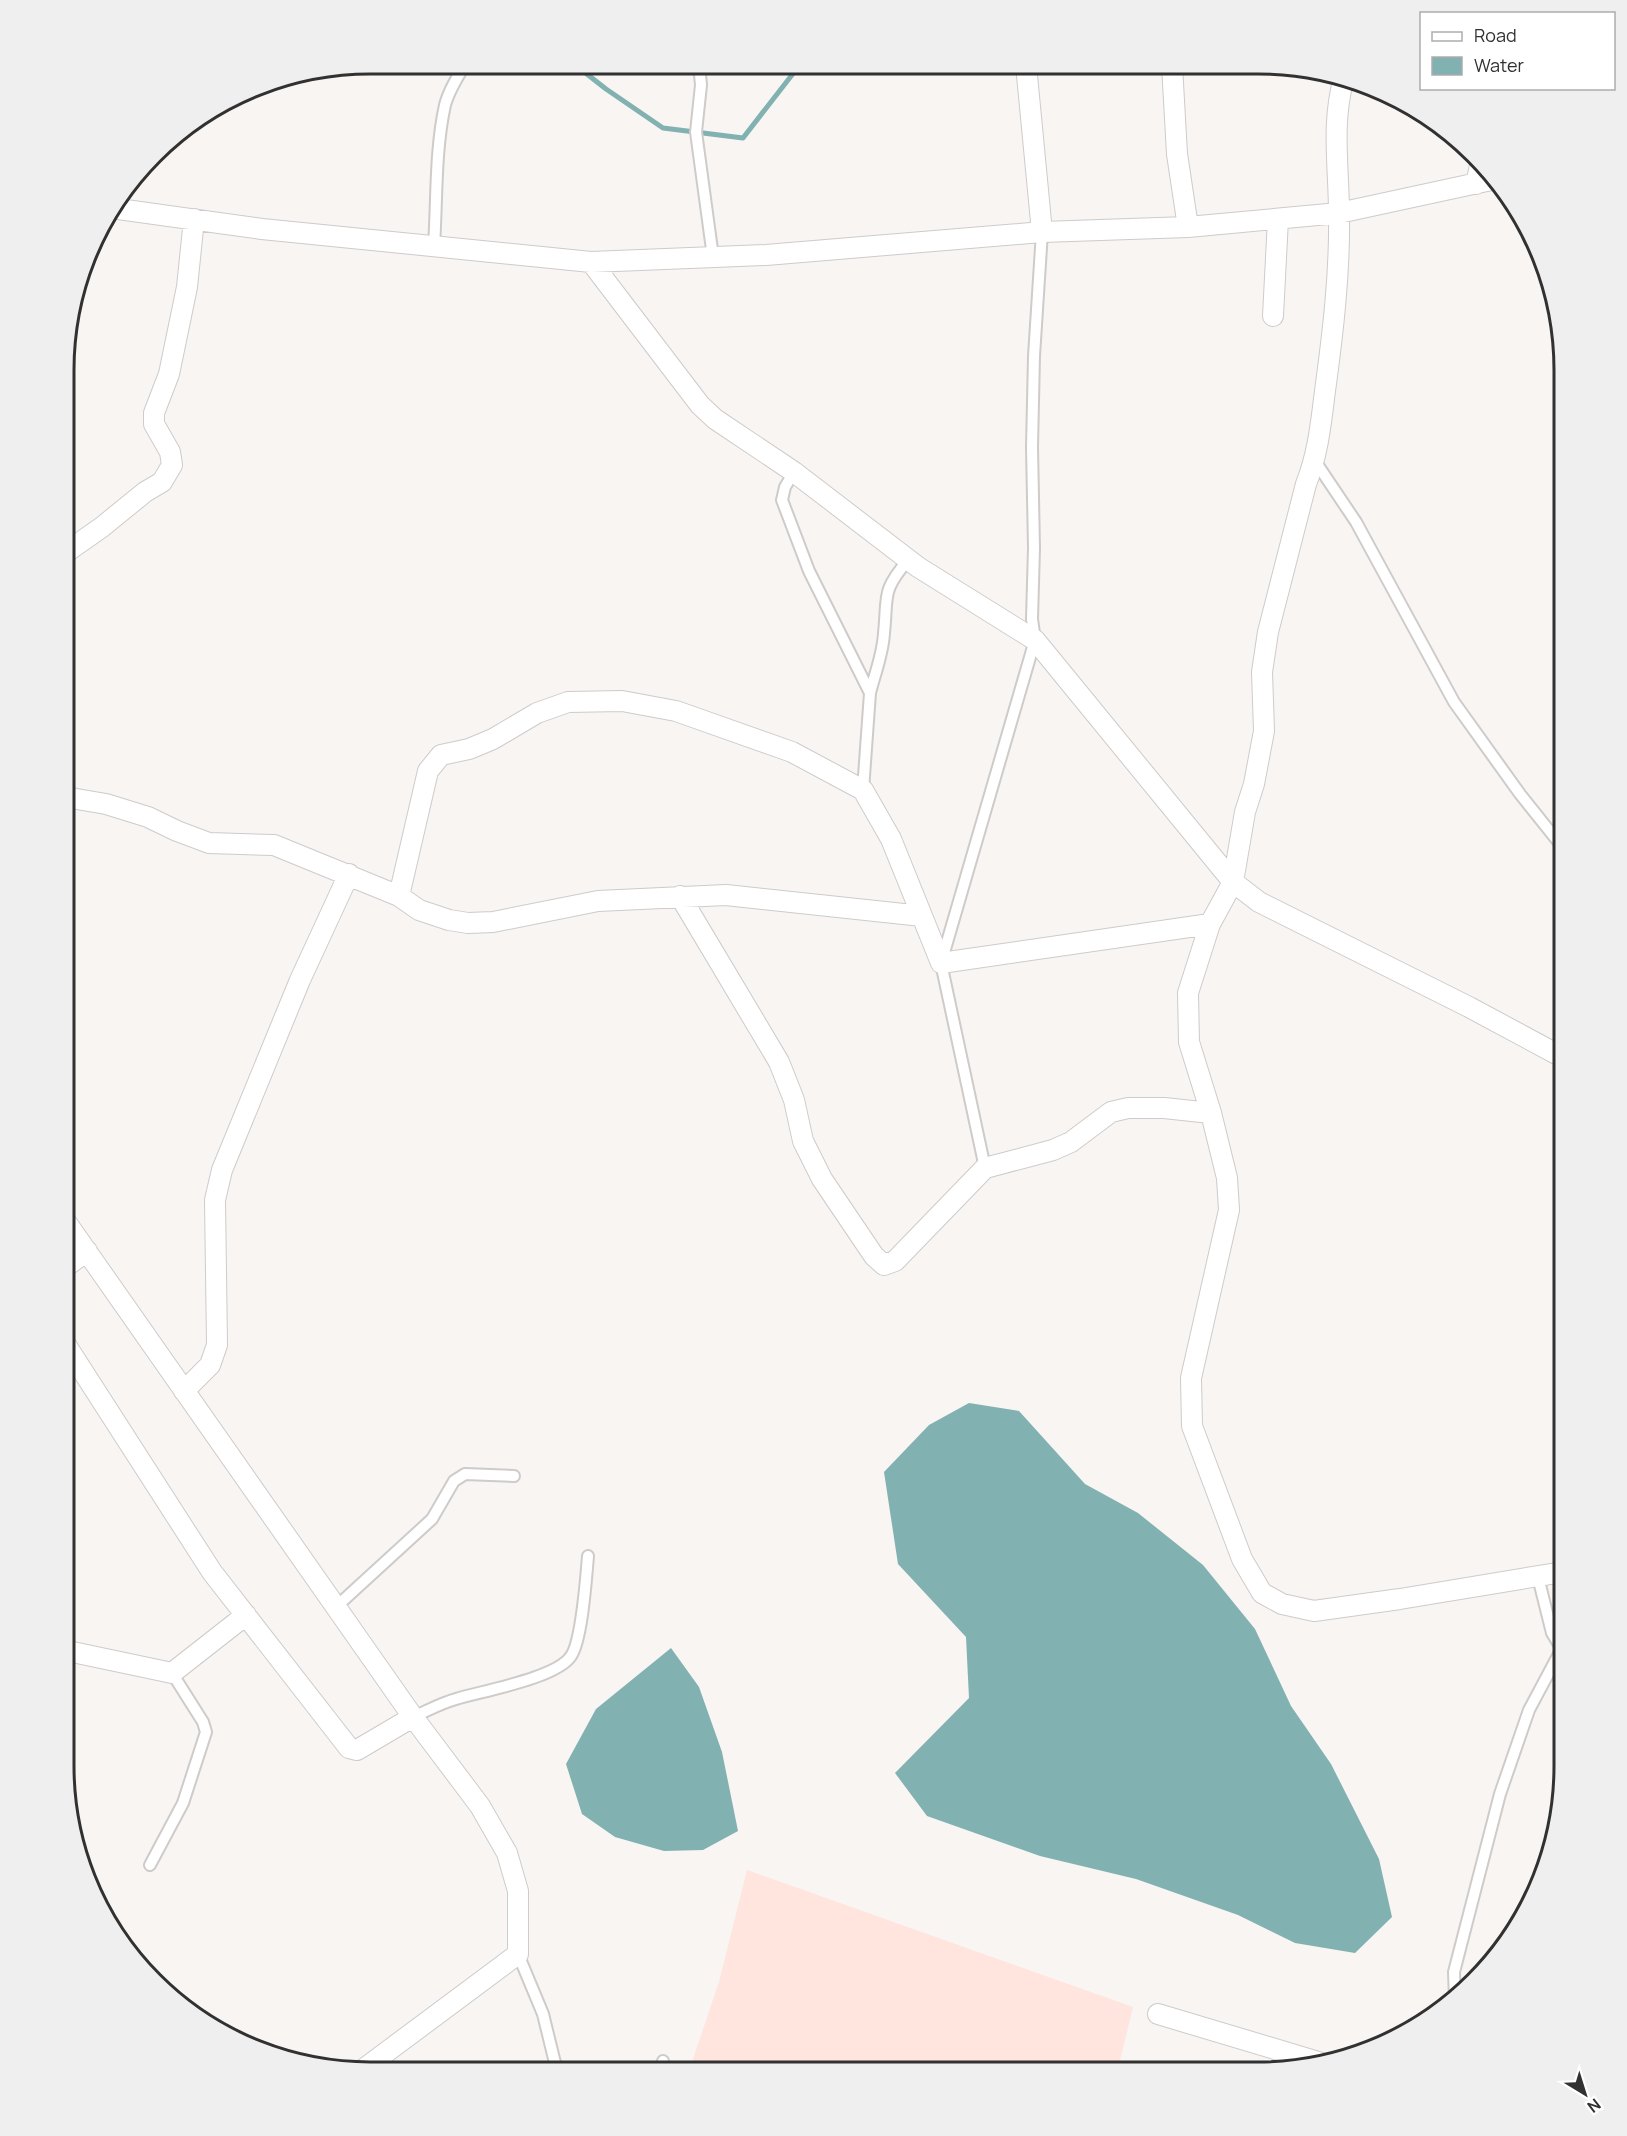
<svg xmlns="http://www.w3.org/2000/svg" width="1627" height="2136" viewBox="0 0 1627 2136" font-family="Manrope,sans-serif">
	<rect width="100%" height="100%" fill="#f8f5f3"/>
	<path fill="#ffe5de" d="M747 1870 1133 2007 1117 2073 689 2071 719 1982Z"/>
	<path fill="#81b1b1" d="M969 1403 1019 1411 1085 1484 1138 1513 1203 1565 1255 1629 1291 1706 1331 1764 1379 1859 1392 1917 1355 1953 1295 1943 1238 1915 1136 1879 1040 1856 927 1816 895 1773 969 1698 966 1637 898 1564 884 1472 929 1425Z
		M671 1648 699 1687 722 1752 738 1831 703 1850 664 1851 615 1837 582 1814 566 1764 596 1709Z"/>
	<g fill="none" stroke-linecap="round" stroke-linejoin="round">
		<path stroke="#81b1b1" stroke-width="5" d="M574 64 606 89 663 128 743 138 795 71 812 64"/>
		<g stroke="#cecbca" stroke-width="14">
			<path id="service" d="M699 64 701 85 696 132 713 257
				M434 246C437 200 435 150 445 105 449 90 458 76 466 63
				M1315 461 1356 522 1454 702 1520 794 1564 849
				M794 472 785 487 782 500 809 571 870 693 863 790
				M870 693C875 673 883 654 884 633 888 595 881 592 908 560
				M985 1168 941 963 1035 640 1032 619 1034 548 1032 447 1034 356 1042 232
				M1538 1577 1552 1633 1563 1651
				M337 1606 432 1519 454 1481 465 1474 514 1476
				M413 1717C427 1711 441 1703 456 1699 482 1691 557 1678 571 1656 582 1640 586 1579 588 1556
				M150 1865 183 1803 206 1732 203 1722 172 1673
				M518 1954 543 2014 557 2071
				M1455 2000 1454 1972 1500 1794 1529 1710 1561 1650
				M663 2061V2071"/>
		</g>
		<g stroke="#cecbca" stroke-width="22">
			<path id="minor" d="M1026 65 1042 232
				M1172 65 1177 154 1188 227
				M1344 78C1331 123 1339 168 1339 214 1340 273 1333 332 1325 391 1321 423 1318 454 1306 484L1268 632 1262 672 1264 731 1254 784 1245 812 1233 882 1210 924 1188 993 1189 1042 1211 1113 1227 1178 1229 1210 1191 1378 1192 1426 1242 1559 1262 1593 1282 1604 1314 1611 1400 1599 1563 1572
				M1476 184 1481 161
				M111 208 262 229 591 262 766 255 1042 232 1188 227 1339 213 1496 179
				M591 262 700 405 715 419 794 472 918 567 1035 640 1233 882 1259 902 1469 1007 1564 1058
				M1273 316 1278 219
				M65 553 102 527 145 492 162 482 172 465 170 452 154 424V413L169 374 187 287 194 219
				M65 797 106 804 148 817 177 831 209 843 274 845 399 896 419 910 449 920 468 923 493 922 598 901 726 895 922 916
				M399 896 428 771 441 755 469 749 493 739 537 713 568 702 622 701 676 711 792 752 863 790 891 839 941 963 1210 924
				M680 896 779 1062 794 1100 803 1141 822 1179 874 1256 884 1265 895 1261 985 1168 1053 1150 1071 1142 1111 1112 1128 1108H1164L1211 1113
				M64 1219 413 1717 480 1806 507 1853 518 1891V1954L361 2071
				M64 1268 87 1251
				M64 1342 212 1572 349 1748 357 1750 413 1717
				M184 1391 210 1365 217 1345 215 1200 222 1170 300 980 349 874
				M63 1650 172 1673 246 1615
				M1158 2014 1325 2064"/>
		</g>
		<use href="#service" stroke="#fff" stroke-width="10"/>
		<use href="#minor" stroke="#fff" stroke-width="20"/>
	</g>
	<path d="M0 0H1627V2136H0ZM370 74H1258A296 296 0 0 1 1554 370V1766A296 296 0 0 1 1258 2062H370A296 296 0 0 1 74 1766V370A296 296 0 0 1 370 74Z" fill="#efefef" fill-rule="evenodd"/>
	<path fill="none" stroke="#323131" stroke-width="3" d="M370 74H1258A296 296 0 0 1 1554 370V1766A296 296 0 0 1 1258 2062H370A296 296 0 0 1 74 1766V370A296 296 0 0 1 370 74Z"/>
	<rect x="1420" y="12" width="195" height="78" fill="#ffffff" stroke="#adadad" stroke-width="1.5"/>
	<rect x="1432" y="32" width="30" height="9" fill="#ffffff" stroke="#adadad" stroke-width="1.5"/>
	<text x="1474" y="42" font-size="18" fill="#323131">Road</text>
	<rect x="1432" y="57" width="30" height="18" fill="#81b1b1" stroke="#adadad" stroke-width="1.5"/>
	<text x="1474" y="72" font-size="18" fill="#323131">Water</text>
	<g transform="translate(1585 2094) rotate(142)" stroke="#ffffff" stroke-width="4.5" paint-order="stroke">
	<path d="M0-4.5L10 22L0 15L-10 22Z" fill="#323131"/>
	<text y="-9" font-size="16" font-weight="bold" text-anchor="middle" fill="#323131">N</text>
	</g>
</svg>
